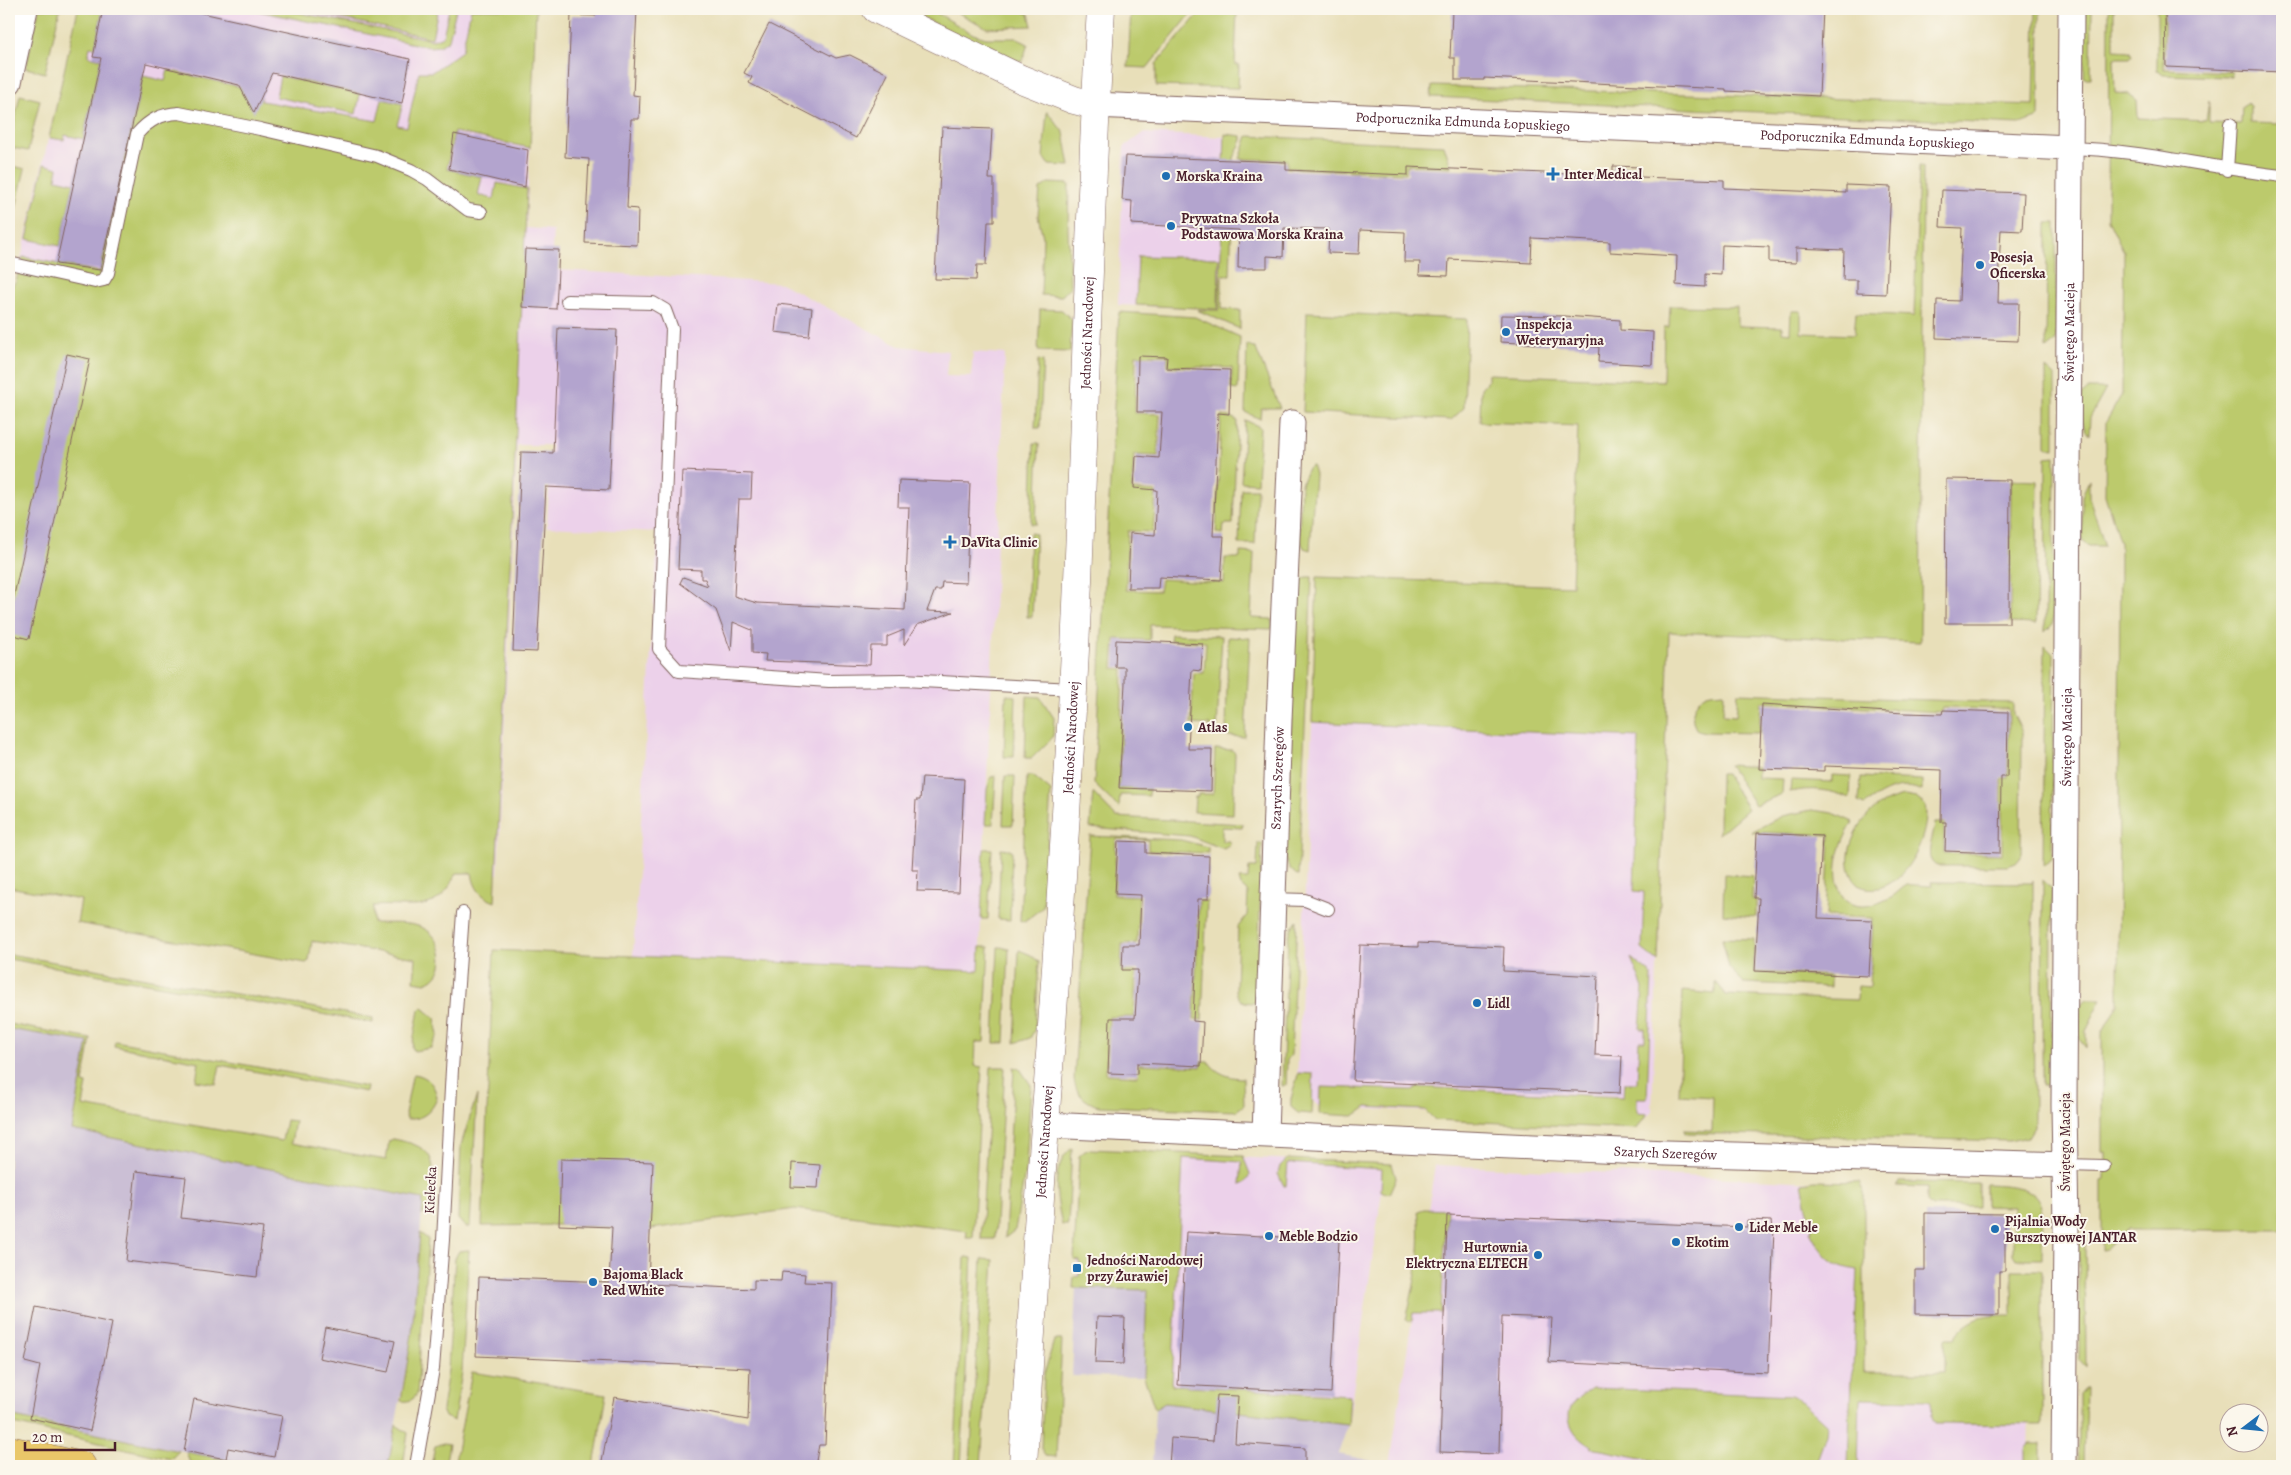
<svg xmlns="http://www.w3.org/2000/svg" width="2291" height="1475" viewBox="0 0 2291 1475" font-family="Alegreya,serif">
	<rect width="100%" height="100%" fill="#fbf7ec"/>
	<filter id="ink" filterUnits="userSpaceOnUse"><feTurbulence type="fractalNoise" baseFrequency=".02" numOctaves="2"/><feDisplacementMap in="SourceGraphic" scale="10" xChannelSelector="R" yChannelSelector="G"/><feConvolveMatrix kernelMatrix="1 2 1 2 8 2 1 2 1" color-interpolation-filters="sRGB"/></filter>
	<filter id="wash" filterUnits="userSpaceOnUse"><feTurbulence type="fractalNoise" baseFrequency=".0096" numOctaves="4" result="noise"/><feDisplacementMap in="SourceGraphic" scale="20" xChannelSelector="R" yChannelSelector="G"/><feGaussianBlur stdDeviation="1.12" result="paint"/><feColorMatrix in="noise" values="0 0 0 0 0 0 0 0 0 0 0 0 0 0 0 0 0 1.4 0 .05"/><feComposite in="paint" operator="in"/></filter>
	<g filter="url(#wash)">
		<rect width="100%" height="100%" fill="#e8dfb9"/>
		<path fill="#ecd1ea" d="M78 9H536L526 228 553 230 552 250 559 251 558 270 781 283 899 346 948 351 946 376 971 377 973 352 1005 354 979 971 633 956 658 532 547 527 551 445H517L498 874 417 872 16 281Z
			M1143 133 1225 137 1219 309 1118 305 1124 147Z
			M1312 722 1665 738 1652 1111 1642 1120 1320 1107 1297 1083Z
			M1100 1151 1386 1164 1348 1425 1165 1403 1155 1409 1144 1377 1147 1290 1076 1287 1081 1167Z
			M1435 1165 1861 1184 1853 1385 2029 1410 2028 1466 1390 1465Z"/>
		<path fill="#cbbfd5" d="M9 1029 88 1042 72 1130 423 1199 412 1334 388 1466H258L9 1416Z
			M1076 1287 1147 1290 1144 1377 1072 1376Z
			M1165 1403 1348 1425 1338 1454 1397 1466H1152L1155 1409Z"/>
		<path fill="#bcca6c" stroke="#83744c" d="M39 9H60L45 73 26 68Z
			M78 9H103L95 48 90 47 88 56 101 59 83 139 65 135 64 140 49 138Z
			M249 9H281L433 40 443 36 449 9H456L449 40 440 46 429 47Z
			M296 9H438L432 38Z
			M471 9H536L530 148 454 132 447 169 482 177 478 195 494 199 497 183 527 189 495 902C481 897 474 888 472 873H456C438 918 411 903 373 906V923C388 924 409 921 423 928 444 937 451 975 425 983L414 981 416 958 312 941 309 961 306 963 77 923 81 900 9 887V291L16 281 23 257 100 272 143 76 165 81 168 70 241 87 243 94 247 98 261 97V101L377 121 382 99 403 104 397 125 407 127 419 72H432L462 51Z
			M906 9H930L973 34 986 38H1016L1028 44 1022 62 1004 58Z
			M951 9H1017L1029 14 1032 26 987 28Z
			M1131 9H1195L1147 68 1128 67Z
			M1203 9H1237L1235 64 1239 65 1238 88 1156 86V64Z
			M2036 9H2040L2039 117 2020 124 1431 97 1432 86 2034 105Z
			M2085 9H2092L2091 78H2084Z
			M2109 9H2114V50L2129 51 2132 55 2130 58H2114L2115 93 2129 94 2137 100 2138 118 2206 121 2209 101V123L2241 124 2242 106 2247 103 2250 106V123L2282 124V1230H2128L2106 1249 2102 1250V1180L2105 1179V1152L2102 1151V1034L2118 1004 2120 543 2105 495 2106 422 2122 394 2124 252 2108 219Z
			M2157 9H2164V69L2232 72 2231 77 2163 75 2157 70Z
			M280 76 360 94 356 114 276 97Z
			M20 95 40 100 28 151 9 147Z
			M1047 111 1064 133 1070 166 1049 165 1043 157Z
			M1225 134 1242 136V140L1234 158 1230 275H1222V309L1240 310V329L1197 310H1219Z
			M1248 136 1444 145 1451 167 1407 165 1406 173 1287 168V160L1240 159Z
			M44 164 58 168 56 179 74 183 60 246 27 239Z
			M9 165 25 169 9 237Z
			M1919 166H1923L1920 642 1669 632 1658 962 1642 949 1644 892 1634 891 1639 737 1312 722 1317 577 1572 586 1578 426 1480 422 1481 388 1488 380V374L1663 381 1664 327H1669L1670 306 1737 307V326L1782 327V332L1790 333 1791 311H1801V333L1854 335 1856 313 1914 316Z
			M1048 183 1069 184 1068 229 1070 287 1062 296 1041 295 1043 237 1038 216 1040 189Z
			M2047 223H2056V341L2046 349Z
			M1138 256 1219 258 1218 309 1136 305Z
			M1040 309 1062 310 1072 320 1070 352 1038 351Z
			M1119 312 1195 317 1240 337 1238 390 1231 389 1232 368 1168 366V355H1136L1135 413 1160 414 1158 456 1134 455 1132 490 1156 492 1153 532 1128 531 1126 590 1159 591 1161 579 1224 583 1225 558H1240V552L1254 553 1251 618 1272 619V629L1150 625V640L1115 639 1113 668 1123 669 1119 788 1149 789V796L1120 795 1119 808 1094 784Z
			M1307 312 1467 319 1464 408 1451 420 1303 412Z
			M1247 344 1256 349 1280 408H1261L1260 419 1245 412Z
			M1038 360 1043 361 1040 428H1035Z
			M2046 368 2055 376V448L2046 447Z
			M2088 389H2106L2090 418 2089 435C2079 424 2082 408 2082 394Z
			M1221 416 1230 417 1237 420 1233 524H1224L1223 534 1216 533Z
			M1245 420 1260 427 1257 483 1241 482Z
			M1034 443H1039L1036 524H1031Z
			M2055 456 2053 624 2045 632 2046 457Z
			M1312 465 1315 475 1310 550 1304 548 1299 538 1301 484 1307 470Z
			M2011 480 2038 481 2036 624 2010 623Z
			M2089 480V497L2105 546H2088L2082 540V496Z
			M1241 489H1257L1255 544H1239Z
			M1030 533 1036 534 1032 617H1027Z
			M1307 577H1312L1298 876 1290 869 1285 859 1297 591 1302 579Z
			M1171 634 1222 636 1217 728H1210V725L1191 724 1194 673H1204L1206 642 1170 640Z
			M1228 637 1250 638 1245 737 1228 736 1226 734Z
			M2045 646 2054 655 2052 858 2043 866Z
			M1724 692 1723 715 1736 716 1738 693 2013 703V714L2022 732 2021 857 2016 863 2007 866H1937C1922 859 1934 838 1935 823H1944V853L2002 854V778H2008L2009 709 1942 708 1941 712 1761 702 1759 733 1705 732 1697 730C1688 718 1694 699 1707 694 1712 692 1718 693 1724 692Z
			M1006 695 1016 696 1014 757H1004Z
			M1027 696 1040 697 1054 718 1053 737 1032 758H1025Z
			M1215 749 1232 750 1235 753 1233 814 1194 812 1195 797H1198V794H1213Z
			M1729 765 1758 767V778L1783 779 1782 794 1755 805Z
			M1720 774H1726L1748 809 1719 834Z
			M1832 775 1851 776 1850 798C1831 790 1811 787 1790 792L1791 780 1832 782Z
			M996 776 993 824H985L987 789 991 777Z
			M1005 776H1015L1013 825H1003Z
			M1027 776H1033L1051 791 1043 907 1025 921H1020Z
			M1861 777 1922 780V791C1901 781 1882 792 1865 805L1859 802Z
			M1093 793 1116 817 1243 824 1242 828 1222 827V841H1230V845L1224 849 1190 836 1090 828Z
			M1904 796 1916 798 1925 805C1932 838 1898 902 1860 886 1836 865 1854 825 1876 808 1884 802 1894 798 1904 796Z
			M1812 810 1833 813 1853 822C1842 841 1833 861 1838 884 1844 913 1870 909 1891 897 1897 894 1901 888 1907 885 1910 884 1925 886 1932 886L1931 882 2032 883 2033 880 2034 1127 2028 1137 2009 1141 1685 1133 1684 1130 1712 1131 1713 1097 1679 1095 1683 991 1715 994V982L1726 995 1857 1000 1858 986 1870 987 1873 918 1826 916 1830 835 1751 832 1782 816Z
			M1090 836 1181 840 1208 847V853L1148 851V840L1116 839 1114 895 1139 896 1137 943 1122 944 1121 971 1136 972 1134 1017H1109L1106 1074 1138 1076 1139 1064 1201 1067 1202 1061H1208C1216 1073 1229 1078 1243 1078L1244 1105 1236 1111 1098 1106C1084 1101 1076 1094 1074 1079Z
			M1258 843H1262L1257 1003C1246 1003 1238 1003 1236 990L1238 927 1247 915 1248 892 1241 886 1239 879H1248L1249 867H1257Z
			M984 849H992L988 919H981Z
			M1001 849 1012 850 1010 920 998 919Z
			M1724 874 1753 876 1752 899 1756 900V917L1723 914Z
			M2043 880 2052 889 2051 1086H2042Z
			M1199 901H1207L1202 1020 1194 1019Z
			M1297 920 1291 1055 1287 1060 1286 1085 1282 1086 1288 939 1291 929Z
			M1722 938 1754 939V972L1830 976V987L1744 983 1729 968Z
			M980 947H989L984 1042H976L975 1066 982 1067 973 1238H966L967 1231 795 1209 651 1229 559 1225 482 1226 494 950 979 971Z
			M998 947 1009 948 1005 1043H994Z
			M1019 950 1031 955 1039 962 1035 1029 1030 1038 1015 1043Z
			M9 954 373 1018V1023L9 959Z
			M1631 958 1652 975 1647 1098H1637V1112L1647 1113 1637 1129 1435 1120 1425 1110 1367 1107 1354 1116 1320 1114 1321 1087 1412 1090 1419 1087 1623 1097 1624 1083H1637L1639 1041H1645V1029H1640L1643 988Z
			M2087 999H2102L2086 1030V1048L2079 1039V1006Z
			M422 1007 435 1018 438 1035 431 1048 414 1051 412 1047 419 1010Z
			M9 1024 91 1039 83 1083 87 1084 83 1106 282 1141 286 1120 295 1121 291 1143 386 1160 389 1141 393 1139C444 1148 433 1167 430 1210L422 1215 423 1199 72 1130 88 1042 9 1029Z
			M115 1041 367 1087 366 1092 220 1065 216 1084 196 1081 199 1062 114 1046Z
			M991 1067H1005L995 1239H981Z
			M1014 1067 1020 1069 1031 1085 1026 1166 1015 1230 1005 1238Z
			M1298 1073 1313 1074 1312 1114 1298 1113 1291 1107C1289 1098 1297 1083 1298 1073Z
			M414 1074C428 1076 435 1085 437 1098 432 1112 422 1120 407 1119L405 1114 412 1077Z
			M477 1095 470 1227H465L458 1219 461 1145Z
			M1072 1148 1068 1225H1062C1057 1200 1049 1167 1072 1148Z
			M1090 1149 1243 1156 1250 1174 1246 1182 1240 1184 1242 1162 1183 1158 1172 1385 1350 1396 1348 1425 1165 1403 1155 1409 1144 1377 1147 1290 1073 1288 1074 1277 1079 1276 1080 1261 1074 1260 1079 1156 1085 1151Z
			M1287 1159 1392 1164 1396 1178 1389 1194 1381 1191 1382 1169 1288 1163 1286 1186H1284L1278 1174 1280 1166Z
			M1815 1181 1859 1182 1864 1192V1372H1945V1338H1955C1968 1316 1990 1315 2012 1315V1270H2042V1425L1935 1424 1932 1418 1931 1400 1860 1399 1858 1466H1848L1851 1378 1853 1368 1858 1270C1831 1267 1822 1254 1810 1231H1812L1802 1183Z
			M1899 1182 1978 1183V1206H1932L1927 1201V1187L1895 1186Z
			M1985 1184C2052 1186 2042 1201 2042 1259H2016L2013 1254V1207L1985 1206Z
			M1424 1209 1447 1210 1441 1313H1413L1412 1321 1406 1320C1415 1280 1423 1252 1418 1211Z
			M420 1233 428 1239 417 1394C413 1400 409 1402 401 1401L412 1334Z
			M2079 1237 2085 1239 2086 1367 2079 1359Z
			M469 1250 462 1372 454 1421 445 1417 442 1410 448 1370 455 1258 459 1251Z
			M965 1257 972 1258 961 1466H954Z
			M982 1259 994 1260 981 1466H970Z
			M1054 1340H1062L1056 1457 1045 1456 1041 1449 1044 1375Z
			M472 1372 606 1394 594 1466H454Z
			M2086 1387 2084 1466H2079V1395Z
			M1592 1388 1791 1396 1802 1402 1827 1425 1826 1435 1815 1466H1683L1591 1448 1592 1446C1576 1439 1561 1419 1574 1402 1579 1396 1586 1392 1592 1388Z
			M9 1416 179 1451 171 1459 9 1423Z
			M396 1425 408 1433 403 1466H388Z
			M443 1443 449 1444 445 1466H431L435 1446Z
			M2029 1443H2041V1466H2025V1448Z
			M186 1452 258 1466H205L190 1463Z"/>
		<g id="blocks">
			<path fill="#b3a4ce" d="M103 9H184L410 59 402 103 272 73 254 113 239 85 146 63 100 270 56 264 101 58 93 57Z
				M597 9H637L633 95 640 96 639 119H631L627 208 638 209 637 245 585 243 589 159 565 157 571 15 596 16Z
				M1457 9H1823L1819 96 1726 91V89L1484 78V80H1455V58H1450L1452 11 1457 12Z
				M2170 9H2282V72L2166 67 2165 12H2170Z
				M769 24 836 58 850 55 888 74 856 138 749 83 752 77 744 73Z
				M942 127 992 129 989 179H994V222H988L986 265H977L976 280 935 279Z
				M454 134 528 150 525 187 449 169Z
				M1125 156 1286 162V170L1408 175V167L1613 176V166L1640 167V177L1724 180V188L1846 193V185L1891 187 1886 294 1857 293V280H1843L1844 250 1796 248V263L1769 262V247L1722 245 1721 275 1705 274V287L1676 285 1677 256 1610 252V242L1532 238 1531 263 1449 259 1448 276 1419 275 1420 262H1404L1405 232 1360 230 1359 254 1328 253 1329 229 1284 228 1283 257 1267 256V268H1238L1239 230 1131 224 1132 201 1122 200Z
				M1942 190 2024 193 2022 231 2001 230 1999 266 1998 303H2019L2018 341 1936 338 1937 300 1959 301 1962 228 1940 227Z
				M525 249 559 250 556 309 522 307Z
				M778 304 812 308 809 336 775 332Z
				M1501 315 1565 316 1620 320V330L1653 332 1652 365 1598 362 1599 347 1500 342Z
				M558 328 617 330 609 490 546 487 537 652 513 651 521 452 553 453Z
				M67 354 90 359 29 639 9 634V618Z
				M1138 356 1167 357 1166 368 1230 370 1229 414 1218 413 1213 536H1224L1221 580 1159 577 1158 588H1128L1130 533 1155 535 1157 490 1134 488 1136 456 1159 458 1162 412H1137Z
				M682 471 752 474 751 499H739L734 596 757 603 905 610 909 507H898L899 480 970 483 966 583 942 582 941 590H935L927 611 953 612 917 625 904 645V630L887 637V646H871L870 665 765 661 766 654 752 653V630L733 622 731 651 716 610 680 583 683 577 708 586 705 579H701V570L678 569Z
				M1946 479 2010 480 2009 623H1945Z
				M1116 640 1203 644 1201 671 1192 670 1188 749H1212L1211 791 1119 788 1125 683V667H1115Z
				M1762 704 1904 713 1942 714 1943 710 2008 712 2007 777H2001L2000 853 1945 851 1946 822H1941L1942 770 1824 766V771L1759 769Z
				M922 777 964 779 959 892 917 891 918 870H912L916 800H920Z
				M1757 833 1822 836 1818 918 1872 920 1869 976 1755 971 1759 898H1754Z
				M1118 841 1146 842V853L1209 856 1208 899H1198L1193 1021 1203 1022 1201 1066 1137 1063V1074L1108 1073 1110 1018H1135L1138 970H1122L1123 945H1139L1141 895 1115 894Z
				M1418 943 1504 947 1503 971 1598 976 1595 1055 1622 1056 1620 1093 1353 1081 1360 945 1418 947Z
				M561 1159 653 1162 648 1284 754 1289V1280L781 1281 782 1272 805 1274 804 1282 832 1283 825 1445H819L815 1466H601L614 1397 748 1420 750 1368 476 1356 479 1277 609 1282 612 1227 559 1225Z
				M792 1163 820 1165 818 1188 791 1187Z
				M136 1171 186 1177 181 1218 263 1228 257 1277 126 1261Z
				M1925 1213 2005 1214V1271H1999V1315L1915 1314V1270H1925Z
				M1447 1215 1747 1227V1220L1771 1221 1772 1229H1774L1768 1373 1549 1362 1552 1318 1502 1316 1499 1454 1440 1452Z
				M1186 1232 1339 1240 1331 1393 1178 1385Z
				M36 1307 112 1323 90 1431 30 1418 40 1366 25 1362Z
				M1097 1317 1125 1318 1123 1364 1095 1363Z
				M325 1327 395 1341 388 1372 319 1358Z
				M1217 1395 1238 1396 1235 1443 1305 1448V1466H1169L1171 1438 1213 1441Z
				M194 1399 282 1416 274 1457 228 1448 226 1459 184 1451Z"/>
		</g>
	</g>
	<g filter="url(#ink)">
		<use href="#blocks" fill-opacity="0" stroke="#81625d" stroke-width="1"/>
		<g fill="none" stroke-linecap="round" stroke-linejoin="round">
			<g stroke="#81625d" stroke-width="14">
				<path id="service" d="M2070 148C2140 150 2212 168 2282 176
					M2227 170 2230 124
					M9 263 95 282 104 280 108 273 137 134C149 120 161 114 179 113L260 129 377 156 411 170 427 179 468 210 481 212
					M567 301 653 303 665 310 672 329 659 649 679 671 829 681 903 680 1073 689
					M1272 899 1305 900 1328 909
					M2065 1165 2104 1166
					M416 1466 433 1369 443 1240 452 1069 463 913"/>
			</g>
			<g stroke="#81625d" stroke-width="27">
				<g id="minor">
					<path d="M9 82 25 9"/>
					<path id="s1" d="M1094 105 2070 148"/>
					<path id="s2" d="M1046 1125 1666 1153 2065 1165"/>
					<path id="s3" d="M1265 1134 1279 720 1292 423"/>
					<path id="s4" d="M2064 1466 2066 1228 2064 1105 2071 9"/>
				</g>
			</g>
			<g stroke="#81625d" stroke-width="29">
				<g id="tertiary">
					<path d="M876 9 1021 79 1074 100 1094 105"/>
					<path id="s5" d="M1023 1466C1037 1207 1060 949 1073 690 1085 463 1087 236 1101 9"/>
				</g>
			</g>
			<g stroke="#81625d" stroke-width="29">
				<path id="primary" d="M9 1450 82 1466"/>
			</g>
			<use href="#service" stroke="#fff" stroke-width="12"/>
			<use href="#minor" stroke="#fff" stroke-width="25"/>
			<use href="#tertiary" stroke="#fff" stroke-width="28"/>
			<use href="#primary" stroke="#e9c769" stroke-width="28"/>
		</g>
	</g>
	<g fill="#1f6fb2" stroke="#fbf7ec" stroke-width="2">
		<path d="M1550.5 166.5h5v5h5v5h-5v5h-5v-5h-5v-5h5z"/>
		<circle cx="1166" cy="176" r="5"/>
		<circle cx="1171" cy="226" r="5"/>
		<circle cx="1980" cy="265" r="5"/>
		<circle cx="1506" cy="332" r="5"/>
		<path d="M947.5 534.5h5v5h5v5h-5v5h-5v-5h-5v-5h5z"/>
		<circle cx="1188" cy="727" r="5"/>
		<circle cx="1477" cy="1003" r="5"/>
		<circle cx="1739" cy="1227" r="5"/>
		<circle cx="1995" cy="1229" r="5"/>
		<circle cx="1269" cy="1236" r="5"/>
		<circle cx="1676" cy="1242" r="5"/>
		<circle cx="1538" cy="1255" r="5"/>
		<rect x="1072" y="1263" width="10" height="10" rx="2.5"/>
		<circle cx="593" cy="1282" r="5"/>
	</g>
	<g text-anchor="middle" stroke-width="4" stroke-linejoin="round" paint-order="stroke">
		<g font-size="14" fill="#4a1f2b" stroke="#fbf7ec">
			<text dy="5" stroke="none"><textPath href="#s1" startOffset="369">Podporucznika Edmunda Łopuskiego</textPath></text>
			<text dy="5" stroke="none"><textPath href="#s1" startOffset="774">Podporucznika Edmunda Łopuskiego</textPath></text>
			<text dy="5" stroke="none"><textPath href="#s5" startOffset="1135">Jedności Narodowej</textPath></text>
			<text dy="5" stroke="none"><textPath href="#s4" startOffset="1134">Świętego Macieja</textPath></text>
			<text dy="5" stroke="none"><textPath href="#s5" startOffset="730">Jedności Narodowej</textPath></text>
			<text dy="5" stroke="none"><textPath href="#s4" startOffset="729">Świętego Macieja</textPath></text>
			<text dy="5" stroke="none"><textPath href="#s3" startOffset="356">Szarych Szeregów</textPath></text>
			<text dy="5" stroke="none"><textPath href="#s5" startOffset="325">Jedności Narodowej</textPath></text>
			<text transform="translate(2065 1142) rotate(-90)" y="5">Świętego Macieja</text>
			<text dy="5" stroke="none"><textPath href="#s2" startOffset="620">Szarych Szeregów</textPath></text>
			<text transform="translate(430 1190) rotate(-87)" y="5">Kielecka</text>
		</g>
		<g font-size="14" font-weight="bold" fill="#4a1f2b" stroke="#fbf7ec" text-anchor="start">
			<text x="1564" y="179">Inter Medical</text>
			<text x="1176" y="181">Morska Kraina</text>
			<text x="1181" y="223">Prywatna Szkoła<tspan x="1181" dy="16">Podstawowa Morska Kraina</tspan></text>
			<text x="1990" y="262">Posesja<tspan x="1990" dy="16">Oficerska</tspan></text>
			<text x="1516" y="329">Inspekcja<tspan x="1516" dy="16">Weterynaryjna</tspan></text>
			<text x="961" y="547">DaVita Clinic</text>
			<text x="1198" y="732">Atlas</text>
			<text x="1487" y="1008">Lidl</text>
			<text x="2005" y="1226">Pijalnia Wody<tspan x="2005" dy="16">Bursztynowej JANTAR</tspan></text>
			<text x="1749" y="1232">Lider Meble</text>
			<text x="1279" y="1241">Meble Bodzio</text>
			<text x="1686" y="1247">Ekotim</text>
			<text x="1528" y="1252" text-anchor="end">Hurtownia<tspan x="1528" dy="16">Elektryczna ELTECH</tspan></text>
			<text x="1087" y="1265">Jedności Narodowej<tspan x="1087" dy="16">przy Żurawiej</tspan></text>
			<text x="603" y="1279">Bajoma Black<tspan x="603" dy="16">Red White</tspan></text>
		</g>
	</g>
	<rect width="2291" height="1475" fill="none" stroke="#fbf7ec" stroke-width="30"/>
	<g transform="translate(2244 1428) rotate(254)"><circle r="24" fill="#fbf7ec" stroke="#b4a19f"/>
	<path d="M0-4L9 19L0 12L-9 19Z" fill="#1f6fb2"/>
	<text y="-8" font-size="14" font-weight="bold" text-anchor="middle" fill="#4a1f2b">N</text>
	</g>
	<path d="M25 1442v8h90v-8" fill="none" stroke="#4a1f2b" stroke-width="2.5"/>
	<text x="32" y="1442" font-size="15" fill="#4a1f2b" stroke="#fbf7ec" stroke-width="4" paint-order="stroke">20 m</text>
</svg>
